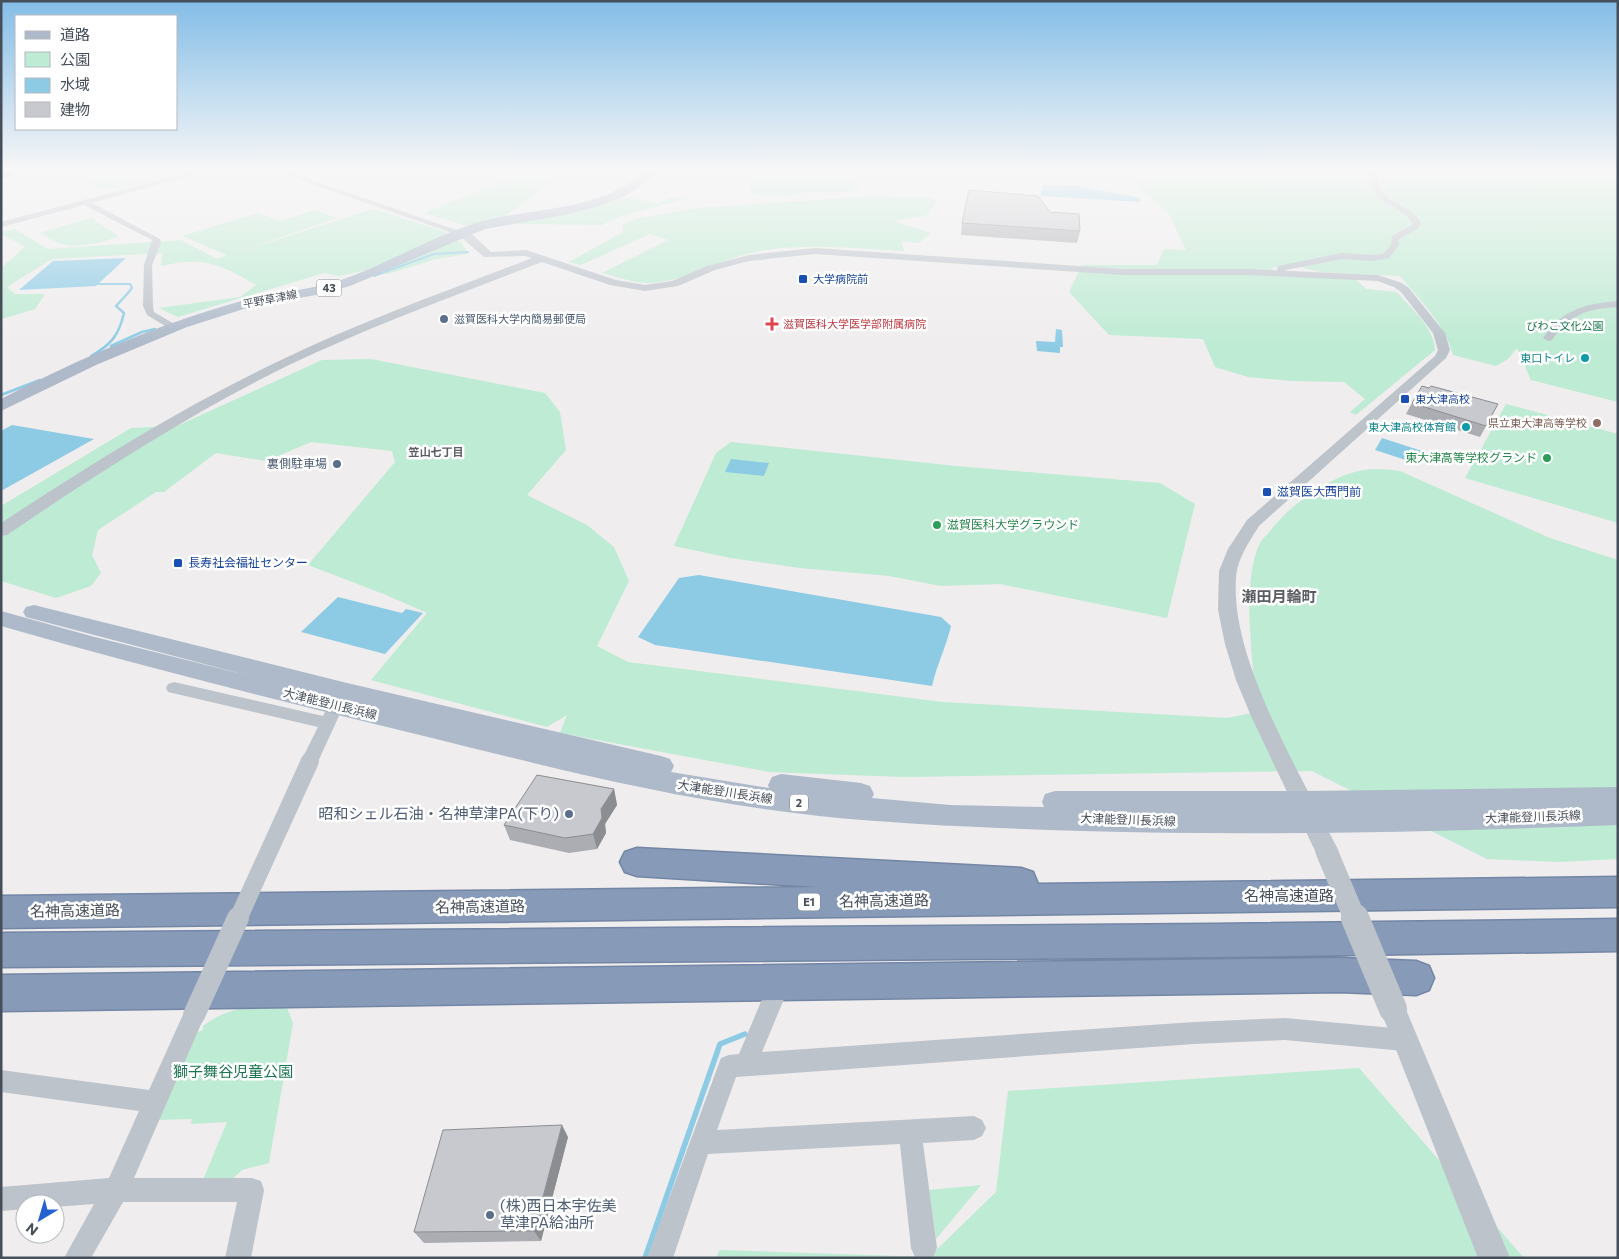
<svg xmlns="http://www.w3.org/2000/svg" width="1619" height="1259" viewBox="0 0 1619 1259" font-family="Commissioner,'Noto Sans JP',sans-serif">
	<rect width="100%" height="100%" fill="#efeded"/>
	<path fill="#bdebd3" d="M16 171H185L121 189 95 188 81 181 54 174 1 179Z
		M508 171H539L552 182 501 219 467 226 424 213 518 175Z
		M668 171H877H861L856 175 863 177 861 183 854 185 862 189 850 192H807L791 196 757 195 749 193 753 176 667 172Z
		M980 171H1122L1118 181C1100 183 1082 180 1064 177 1054 176 1044 180 1034 178 1016 176 999 172 980 171Z
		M1151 171H1618V402L1531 380 1517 348 1508 359 1496 366 1453 355C1445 324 1420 300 1400 276L1321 272 1291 265 1275 267 1271 270 1223 269 1178 271 1082 267 1083 265H1157L1164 249 1186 250 1169 214 1137 186Z
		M873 196 931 198 937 202 926 216 893 221 931 233 919 243 901 241 904 251C856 248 807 243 759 251 722 258 689 281 650 283 635 284 616 276 602 273L668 240 650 234 581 265 569 262 623 232V225L635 219 697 208Z
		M623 197 658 203 673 197 685 199 622 216 602 225 521 224 515 222C552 216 589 212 623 197Z
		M373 209 444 231 447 235 462 243 468 254 436 259 388 274 373 269 339 276 324 273 178 317 159 308 240 297 256 285C220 264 203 256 161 266L162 253 52 259 7 287 15 294H45L35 309 1 319V268L25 247 1 234V232L15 229 48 249 181 240 217 259 227 255 182 236 258 213 280 221 315 210 337 218 238 252Z
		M92 218 118 236C106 243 74 248 61 244 53 241 46 236 39 233Z
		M1079 271 1175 275 1242 273 1354 278 1366 289 1397 292C1411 309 1434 327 1435 350L1356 415 1350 412 1365 399 1344 382 1292 381 1248 377 1215 367 1203 339 1109 335 1069 292Z
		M371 359 545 393 560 412 566 450 527 495 587 525 614 547 629 581 597 646 628 662 942 702 1227 718 1257 712C1254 667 1240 584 1260 543 1262 539 1267 535 1270 531 1286 512 1294 505 1315 491 1344 472 1366 465 1400 471L1550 538 1618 560V859L1558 862 1487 859 1312 771 903 777 769 772 560 733 567 715 547 727 371 680 427 613 386 595 308 565 395 462 392 451 311 442 266 461 216 453 164 492H156L98 530 92 555 101 573 91 586 56 598 1 581V506L131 428 177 426 322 360Z
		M1506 404 1618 434V523L1465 478Z
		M731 442 956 466 1160 483 1195 504 1167 618 1000 584 941 586 889 576 800 568 731 558 674 546 716 453Z
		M286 1005 293 1023 269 1163 242 1170 229 1182 203 1180 227 1122 191 1124 192 1119 155 1120 195 1033 203 1030V1026C229 1006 254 1006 286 1005Z
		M1359 1068 1524 1258H716L720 1250 929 1257 996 1192 1008 1091Z
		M981 1185 936 1239 929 1190Z"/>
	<path fill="#8dcbe5" d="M1042 185 1078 186 1136 197 1140 199V202L1041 196Z
		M126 258 96 286 19 290 53 261Z
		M1056 329 1062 330 1063 347H1060V353L1037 351 1036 341 1055 342Z
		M12 425 94 439 1 491V431Z
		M1382 438 1422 451 1415 463 1375 450Z
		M731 459 769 463 764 476 725 472Z
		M699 575 941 617 951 626C946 647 937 664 932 686L655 645 638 637 679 578Z
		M338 597 402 613 406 609 423 613 385 654 301 632Z"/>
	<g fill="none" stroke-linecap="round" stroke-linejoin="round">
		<path stroke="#8dcbe5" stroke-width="2" d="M374 276 434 254 468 252
			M98 284H130L132 288 127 294
			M322 293 337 289"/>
		<path stroke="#8dcbe5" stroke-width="2.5" d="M111 346 142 332 155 329
			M91 356C111 345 119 335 124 313L116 306 128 293
			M1 395 40 380"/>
		<path stroke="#8dcbe5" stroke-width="5.5" d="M645 1258 720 1044 745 1034"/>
		<g stroke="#7386a5" stroke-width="3">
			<path id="motorway" d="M1 171H14L12 174 1 177Z
				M637 848 1021 868 1033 872 1038 884 1618 877V907L1 928V896L819 887 637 876 625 872 620 862 625 852Z
				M1618 919V951L1214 957 1 967V933L1214 924Z
				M1339 958 1416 961 1429 966 1434 978 1429 990 1416 995 1339 992 1 1011V975Z"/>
		</g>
		<path fill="#bcc3cb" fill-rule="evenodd" d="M194 171H206L92 203 160 239 161 243 152 265 153 306 154 312 176 325V329H170L147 315 143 306 144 265 152 240 84 205 1 227V222Z
			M275 171H286L465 233 458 235Z
			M1370 171H1378C1376 206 1409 200 1421 223L1419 228 1399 239V245L1389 258 1373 261 1342 259 1286 270 1285 274H1279L1277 268 1278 266 1342 253 1373 255 1383 254 1391 245 1392 236 1412 225C1410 207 1368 209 1370 171Z
			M1618 301V307C1586 309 1571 314 1552 340L1548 341 1543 338C1564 309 1583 304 1618 301Z
			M174 682 323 716 325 712 331 710 337 712 339 716 316 766 310 768 304 766 301 761 318 727 168 692 166 688 168 684Z
			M773 989 781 992 784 999 762 1052 1194 1022 1285 1018 1404 1029 1412 1032 1415 1040 1412 1048 1404 1051 1285 1040 1194 1044 736 1077 717 1130 974 1116 982 1120 986 1128 982 1136 974 1140 923 1143 937 1248 933 1257H915L911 1248 900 1144 708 1154 673 1258H647L721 1058 729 1055 739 1054 765 992Z
			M194 1004 202 1008 205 1015 134 1178H252L261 1181 264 1190 251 1258H225L237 1202H123L91 1258H64L94 1204 55 1207V1204H25V1209L1 1211V1187L109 1178 139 1111 1 1092V1070L149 1090 186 1008Z"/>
		<path fill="#bcc3cb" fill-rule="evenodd" d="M461 230 473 235 491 252 526 250 616 280 645 285 672 281 707 266 749 255 815 248 1123 269H1249L1378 275 1402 283 1409 288 1445 333 1450 350 1446 358 1259 526C1249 542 1237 559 1236 578 1230 661 1302 775 1338 850L1334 857 1326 860 1318 857 1251 716 1236 680 1225 644 1218 610 1219 571 1228 549 1247 520 1435 356 1438 350 1433 333 1401 292 1394 287 1377 281 1249 275H1123L815 254 749 261 715 270 678 286 645 291 610 285 542 262C457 295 371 326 289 365 191 413 98 473 7 535L1 536V523C91 464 182 407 279 361 361 321 447 291 532 258L525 256 484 257 456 233 457 231Z
			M1393 996 1402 1000 1510 1258H1478L1380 1009 1384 1000Z"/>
		<path fill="#aebaca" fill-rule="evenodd" d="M648 171H660L629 194 600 206 564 215 485 229 350 286 321 294 250 307 187 327 96 365 1 411V399C77 360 155 325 238 302 272 292 308 291 341 280 385 265 425 240 470 225 536 204 586 217 648 171Z
			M34 605 347 683 661 756 670 759 674 766 671 772 769 788 768 785 772 777 781 774 861 783 870 786 874 794 872 798 950 805 1044 807 1042 802 1045 794 1055 791H1304L1618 787V825C1439 832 1261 836 1082 831 994 828 907 825 819 816 688 802 560 770 432 738 288 703 144 667 1 626V611L91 636 250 676 26 617 23 612 26 607Z"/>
		<use href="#motorway" fill="#879bb9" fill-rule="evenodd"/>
		<path stroke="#bcc3cb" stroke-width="18" d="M238 919 310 761"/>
		<path stroke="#bcc3cb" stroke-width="22" d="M194 1015 238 918"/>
		<path stroke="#bcc3cb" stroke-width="22" d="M1326 850 1355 919"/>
		<path stroke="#bcc3cb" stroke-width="28" d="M1355 918 1393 1009"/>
	</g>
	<path fill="#abadb2" d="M1050 212 1080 231 1077 243 961 235 962 223Z
		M1412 403 1486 426 1480 437 1406 414Z
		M614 789 617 805 605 824 606 833 597 849 569 853 510 840 504 825Z
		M568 1137 541 1241 424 1243 414 1232Z"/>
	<path fill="#8b8d91" d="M614 789 617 805 605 824 606 833 597 849 593 834 601 809Z
		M562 1125 568 1137 541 1241 534 1231Z"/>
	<path fill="#c7c9cf" stroke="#8b8d91" d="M969 190 1038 196 1050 212 1079 214 1080 231 962 223Z
		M1422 386 1429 388 1431 386 1498 404 1486 426 1412 403Z
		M537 775 614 789 601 809 602 818 593 834 565 838 504 825Z
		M562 1125 534 1231 414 1232 443 1130Z"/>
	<linearGradient id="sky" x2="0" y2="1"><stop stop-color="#83bde7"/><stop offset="0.49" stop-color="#f8f7f7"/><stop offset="1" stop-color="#f8f7f7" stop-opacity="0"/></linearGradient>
	<rect width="1619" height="347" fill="url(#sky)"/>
	<g fill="#1a4fb4" stroke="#fff" stroke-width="2">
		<rect x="798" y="274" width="10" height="10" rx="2.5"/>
		<rect x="1400" y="394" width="10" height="10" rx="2.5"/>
		<rect x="1262" y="487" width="10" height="10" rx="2.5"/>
		<rect x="173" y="558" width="10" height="10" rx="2.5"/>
	</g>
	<g fill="#5c6f8a" stroke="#fff" stroke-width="2">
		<circle cx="444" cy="319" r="5"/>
		<circle cx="337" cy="464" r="5"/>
		<circle cx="569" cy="814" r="5"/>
		<circle cx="490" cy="1215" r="5"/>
	</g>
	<path fill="#e0444e" stroke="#fff" stroke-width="2" d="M769.5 316.5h5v5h5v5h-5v5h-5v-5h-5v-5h5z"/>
	<g fill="#0f9aa8" stroke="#fff" stroke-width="2">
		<circle cx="1585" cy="358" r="5"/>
		<circle cx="1466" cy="427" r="5"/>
	</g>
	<circle fill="#8d6e63" stroke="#fff" stroke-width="2" cx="1597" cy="423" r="5"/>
	<g fill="#2e9e5b" stroke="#fff" stroke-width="2">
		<circle cx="1547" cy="458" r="5"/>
		<circle cx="937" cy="525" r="5"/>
	</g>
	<g text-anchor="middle" stroke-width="5" stroke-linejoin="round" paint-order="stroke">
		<g font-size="11" fill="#164399" stroke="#fff" text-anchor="start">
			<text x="813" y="283">大学病院前</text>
			<text x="1415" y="403">東大津高校</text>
		</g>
		<g fill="#fff" stroke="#7e838b" stroke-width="1">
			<rect x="316.5" y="279.5" width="25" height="17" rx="4"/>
			<rect x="790" y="794.5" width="18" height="17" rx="4"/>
			<rect x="798" y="893.5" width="22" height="17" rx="4"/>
		</g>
		<g font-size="11" font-weight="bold" fill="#464e59">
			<text x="329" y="292">43</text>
			<text x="799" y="807">2</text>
			<text x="809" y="906">E1</text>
		</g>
		<g font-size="11" fill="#464e59" stroke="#fff">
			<text transform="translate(270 299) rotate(-11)" y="4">平野草津線</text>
		</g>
		<g font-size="11" fill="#4e5e75" stroke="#fff" text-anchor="start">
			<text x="454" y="323">滋賀医科大学内簡易郵便局</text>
		</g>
		<g font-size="11" fill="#be3a42" stroke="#fff" text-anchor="start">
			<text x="783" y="328">滋賀医科大学医学部附属病院</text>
		</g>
		<g font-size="11" fill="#1c7551" stroke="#fff">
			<text x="1565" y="330">びわこ文化公園</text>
		</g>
		<g font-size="11" fill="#0d838f" stroke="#fff" text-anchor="end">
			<text x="1575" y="362">東口トイレ</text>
			<text x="1456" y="431">東大津高校体育館</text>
		</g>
		<g font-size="11" fill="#785e54" stroke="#fff" text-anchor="end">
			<text x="1587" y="427">県立東大津高等学校</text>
		</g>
		<g font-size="11" font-weight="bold" fill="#5a5d61" stroke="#fff">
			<text x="436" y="456">笠山七丁目</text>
		</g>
		<g font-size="12" fill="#27864d" stroke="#fff" text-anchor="end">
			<text x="1537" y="462">東大津高等学校グランド</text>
			<text x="947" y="529" text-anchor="start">滋賀医科大学グラウンド</text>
		</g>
		<g font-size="12" fill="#4e5e75" stroke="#fff" text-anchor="end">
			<text x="327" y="468">裏側駐車場</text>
		</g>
		<g font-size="12" fill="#164399" stroke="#fff" text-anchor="start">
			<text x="1277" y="496">滋賀医大西門前</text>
			<text x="188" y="567">長寿社会福祉センター</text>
		</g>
		<g font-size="12" fill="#464e59" stroke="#fff">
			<text transform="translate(330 704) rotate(14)" y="4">大津能登川長浜線</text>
			<text transform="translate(725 792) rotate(9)" y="4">大津能登川長浜線</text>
			<text transform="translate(1533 817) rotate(-2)" y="4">大津能登川長浜線</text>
			<text transform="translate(1128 820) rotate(2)" y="4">大津能登川長浜線</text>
		</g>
		<g font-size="15" font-weight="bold" fill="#5a5d61" stroke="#fff">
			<text x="1279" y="602">瀬田月輪町</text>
		</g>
		<g font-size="15" fill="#4e5e75" stroke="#fff" text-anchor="end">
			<text x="559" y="819">昭和シェル石油・名神草津PA(下り)</text>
			<text x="500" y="1211" text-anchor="start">(株)西日本宇佐美<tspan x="500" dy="17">草津PA給油所</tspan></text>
		</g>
		<g font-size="15" fill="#464e59" stroke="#fff">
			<text x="1289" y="901">名神高速道路</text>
			<text transform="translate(884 901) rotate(-1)" y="5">名神高速道路</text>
			<text transform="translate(480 907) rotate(-1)" y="5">名神高速道路</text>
			<text transform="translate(75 911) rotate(-1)" y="5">名神高速道路</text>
		</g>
		<g font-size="15" fill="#1c7551" stroke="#fff">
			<text x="233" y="1077">獅子舞谷児童公園</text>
		</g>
	</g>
	<rect width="1619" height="1259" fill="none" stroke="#464e59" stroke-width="5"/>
	<rect x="15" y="15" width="162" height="115" fill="#ffffff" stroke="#b5b8bd"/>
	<rect x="25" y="31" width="25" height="8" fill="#aebaca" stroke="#b5b8bd"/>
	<text x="60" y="40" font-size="15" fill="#464e59">道路</text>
	<rect x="25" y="52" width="25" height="15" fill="#bdebd3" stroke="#b5b8bd"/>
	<text x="60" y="65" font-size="15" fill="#464e59">公園</text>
	<rect x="25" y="78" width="25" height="15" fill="#8dcbe5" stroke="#b5b8bd"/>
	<text x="60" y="90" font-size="15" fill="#464e59">水域</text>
	<rect x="25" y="102" width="25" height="15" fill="#c7c9cf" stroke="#b5b8bd"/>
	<text x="60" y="115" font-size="15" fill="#464e59">建物</text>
	<g transform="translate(40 1219) rotate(218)"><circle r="24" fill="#ffffff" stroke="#b5b8bd"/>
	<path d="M0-4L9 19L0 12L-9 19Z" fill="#2561d2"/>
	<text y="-8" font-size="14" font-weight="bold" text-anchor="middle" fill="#464e59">N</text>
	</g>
</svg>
